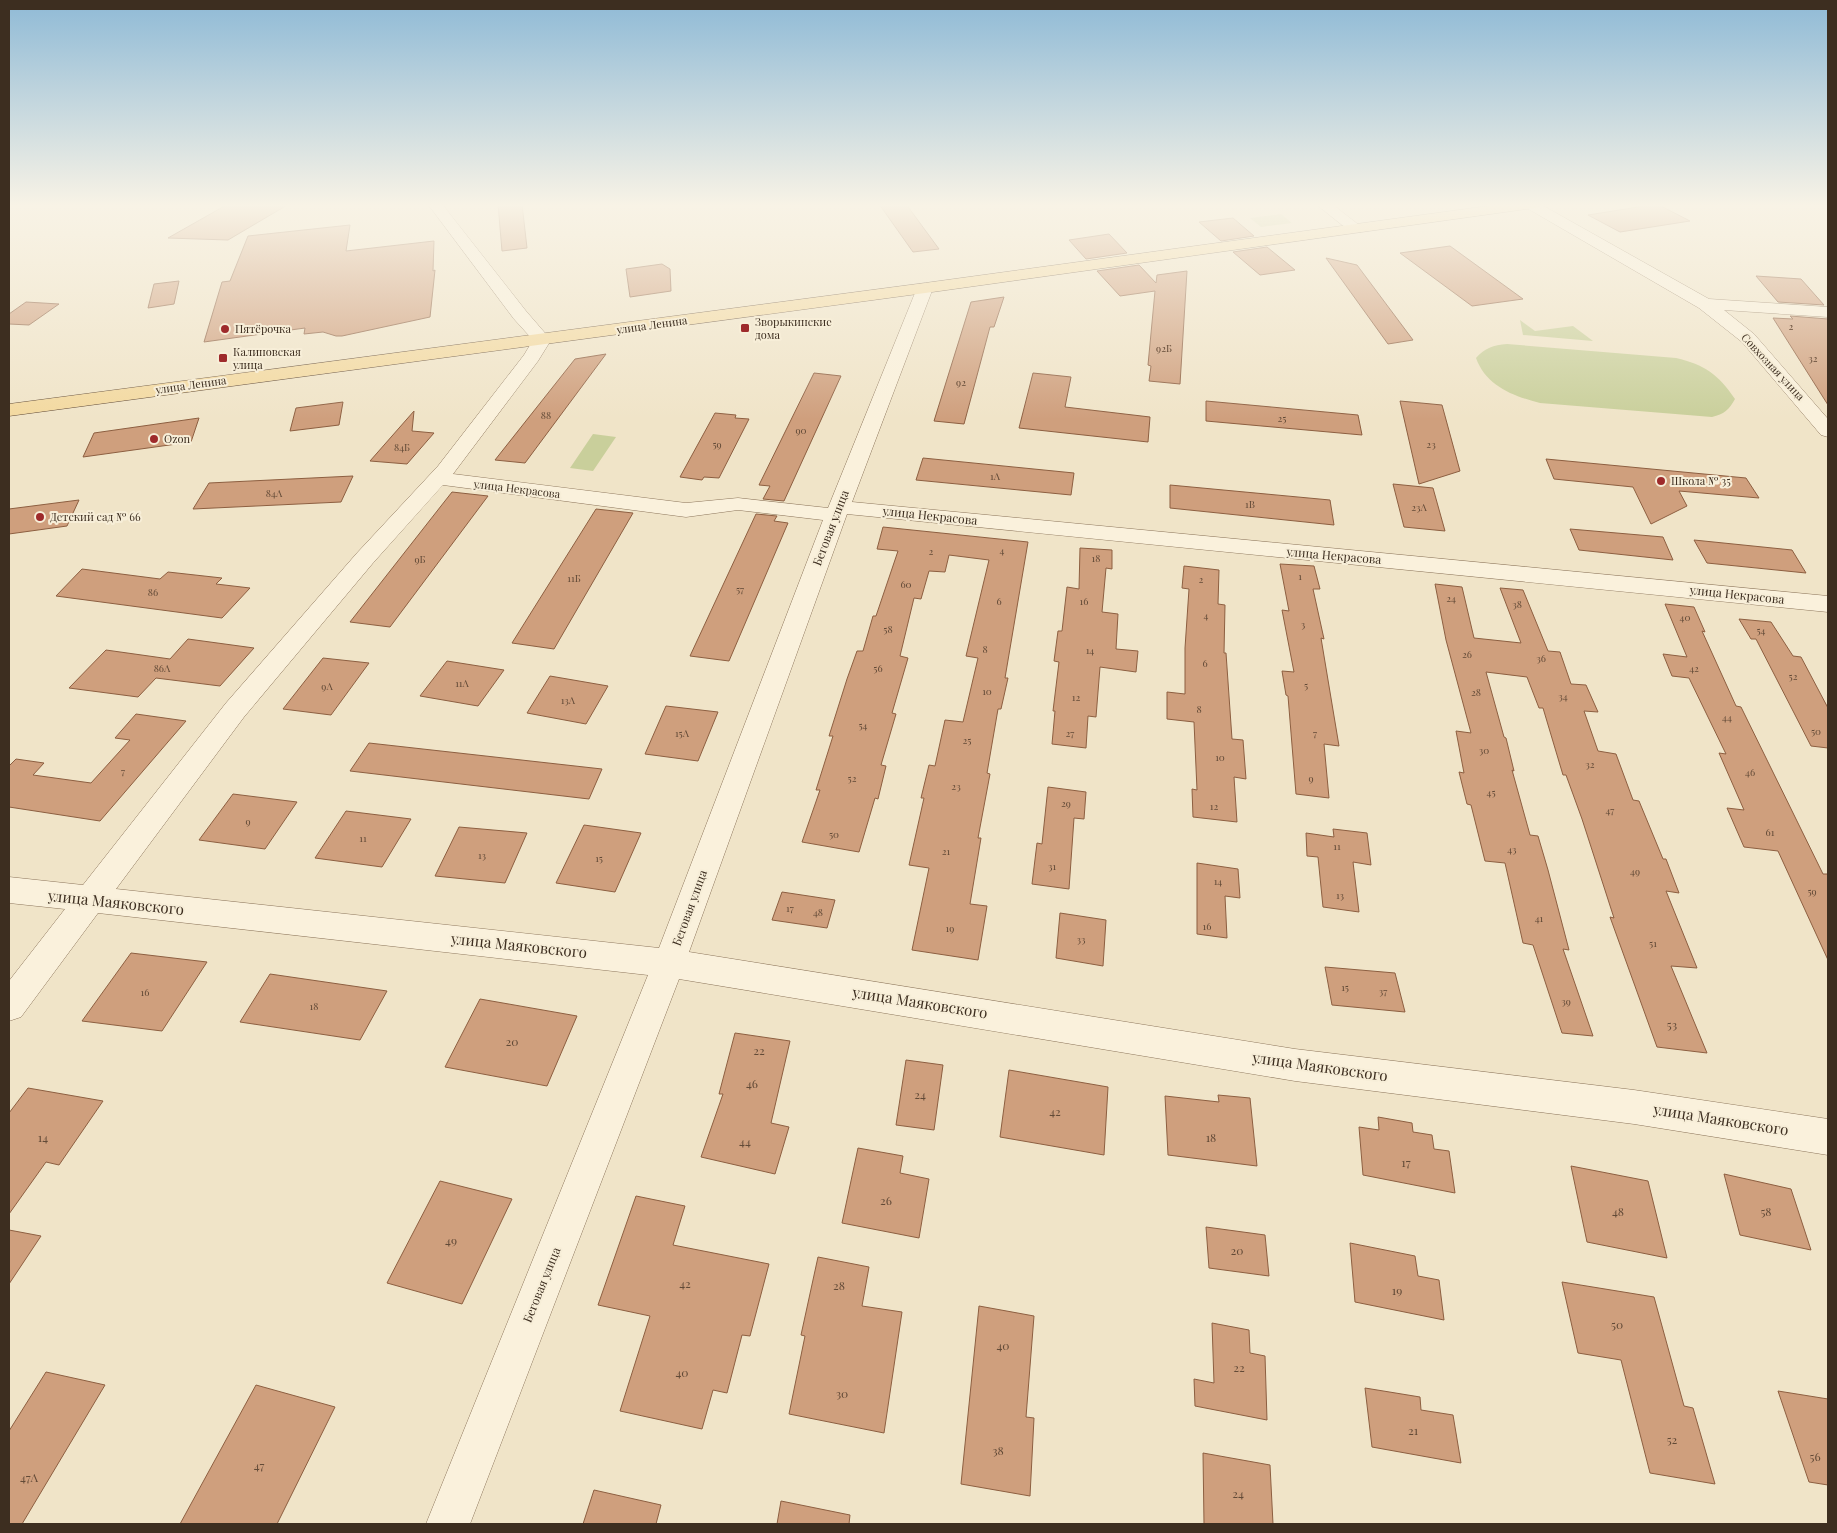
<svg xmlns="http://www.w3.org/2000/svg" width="1837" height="1533" viewBox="0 0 1837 1533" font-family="'Playfair Display',serif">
	<rect width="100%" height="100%" fill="#f0e4c8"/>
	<path fill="#c9cf9b" d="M1281 214 1292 223 1261 227 1250 218Z
		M1520 320 1535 331 1573 326 1593 341 1523 335Z
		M1507 344 1676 358C1705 365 1718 374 1735 399 1729 410 1724 414 1712 417L1540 403C1513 396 1486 386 1476 358 1485 348 1493 345 1507 344Z
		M593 434 616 437 593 471 570 468Z"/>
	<path fill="#cf9f7d" stroke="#8d5f41" d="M228 204H289L228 240 168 238Z
		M498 204H522L527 248 502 251Z
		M879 204H906L939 249 913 252Z
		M1657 204 1690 221 1620 232 1588 215Z
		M1233 218 1254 236 1221 241 1199 222Z
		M350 225 346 251 434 241 433 271 435 270 430 317 342 336H336L323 332 304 334 305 328 204 342 222 282 230 281 248 236Z
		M1109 234 1127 253 1086 259 1069 240Z
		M1450 246 1523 299 1472 306 1400 253Z
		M1267 247 1295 270 1260 275 1233 252Z
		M1326 258 1357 265 1413 340 1388 344Z
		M662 264 670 269 671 291 630 297 626 269Z
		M1139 265 1156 283 1157 275 1187 271 1180 384 1149 381 1151 366 1148 365 1155 291 1120 296 1097 271Z
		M1756 276 1801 279 1824 305 1778 302Z
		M179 281 174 304 148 308 154 284Z
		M1004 297 994 327H990L964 424 934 421 971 302Z
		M26 302 59 304 29 325 9 324V314Z
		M1790 316 1828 319V405L1773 318 1793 319Z
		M606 354 525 463 495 460 575 359Z
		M814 373 841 376 784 501 763 499 770 486 759 485Z
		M1033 373 1071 377 1065 407 1150 417 1148 442 1019 428Z
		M1206 401 1358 415 1362 435 1206 421Z
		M1400 401 1442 405 1460 471 1419 484Z
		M343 402 339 425 290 431 296 408Z
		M414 411 412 431 434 433 407 464 370 461Z
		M715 413 736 415 735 418 749 419 719 478 704 477 702 480 680 477Z
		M199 418 191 442 83 457 94 433Z
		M923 458 1074 473 1071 495 916 480Z
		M1546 459 1746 478 1759 498 1679 491 1687 506 1651 524 1633 487 1554 479Z
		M353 476 341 502 193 509 209 483Z
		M1393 484 1433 488 1445 531 1404 527Z
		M1170 485 1330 500 1334 525 1170 508Z
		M452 492 488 496 390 627 350 622Z
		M79 500 67 526 9 534V509Z
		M596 509 633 513 554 649 512 643Z
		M756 514 777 516 774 521 788 523 729 661 690 656Z
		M883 527 1028 542 1005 678H1008L1001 709H998L987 773 990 774 978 838H981L970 904 987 906 978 960 912 950 929 868 909 865 924 798H921L929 765 935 766 945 720 963 722 978 658 966 656 989 560 949 555 945 572 929 571 921 599 914 598 900 656 908 658 892 713 896 714 881 765 886 766 878 799 875 798 859 852 802 842 820 790H816L833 736H829L847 679 857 651H863L873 616H876L898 551 877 549Z
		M1570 529 1663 537 1673 560 1579 550Z
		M1694 540 1792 550 1806 573 1707 563Z
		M1080 548 1112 550V569L1106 568 1102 612 1118 614 1116 649 1138 651 1136 672 1100 667 1096 717 1088 716 1086 748 1052 744 1055 711H1053L1059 662 1054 661 1058 631H1062L1067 587 1079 589Z
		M1280 564 1314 566 1320 589H1313L1324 639 1321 638 1339 746 1324 744 1329 798 1296 794 1288 696 1286 695 1282 671 1294 672 1282 610 1289 611Z
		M1184 566 1219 570 1218 604 1225 605 1224 653H1226L1232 739 1243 740 1246 779 1234 777 1237 822 1193 817 1192 789 1197 790 1194 722 1167 719V692L1185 694V648L1189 589 1182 588Z
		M82 569 160 579 168 572 222 578 216 584 250 588 222 618 56 596Z
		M1435 584 1462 587 1474 638 1521 643 1500 588 1523 590 1548 651 1560 652 1571 684 1586 685 1598 712 1584 711 1598 751 1616 754 1633 800 1639 801 1663 859H1666L1679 893 1666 891 1697 968 1671 966 1707 1053 1657 1047 1610 917 1614 918 1582 819 1566 775H1563L1543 708H1539L1527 677 1486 672 1504 737 1506 738 1514 771 1512 770 1530 835 1538 836 1548 870 1569 950 1563 949 1593 1036 1562 1033 1533 945 1523 943 1505 863 1485 861 1471 805 1467 804 1459 772 1464 773 1456 731 1471 733 1446 640Z
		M1665 604 1694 607 1705 632 1702 631 1736 706 1741 707 1823 874H1828V960L1778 851 1744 847 1727 808 1744 810 1719 753 1726 754 1689 678 1672 676 1663 654 1687 657Z
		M1739 619 1771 622 1793 656 1801 657 1828 708V748L1811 746 1756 639H1751Z
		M188 639 254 648 220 686 156 678 138 697 69 688 106 650 170 659Z
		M323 658 369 663 331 715 283 709Z
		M447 661 504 670 478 706 420 696Z
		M550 676 608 686 586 724 527 713Z
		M666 706 718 712 698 761 645 754Z
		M136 714 186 721 100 821 9 807V766L16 759 44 763 33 775 91 783 130 740 115 738Z
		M369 743 602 769 589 799 350 771Z
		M1048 787 1086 792 1084 819 1074 818 1069 889 1032 884 1037 843 1042 844Z
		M233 794 297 802 265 849 199 840Z
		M346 811 411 819 382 867 315 858Z
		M584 825 641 833 615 892 556 883Z
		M459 827 527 833 505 883 435 876Z
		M1333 829 1367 833 1371 865 1353 862 1359 912 1323 907 1318 857 1307 856 1306 833 1334 837Z
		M1197 863 1238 869 1240 898 1225 896 1227 938 1197 934Z
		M782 892 835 900 827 928 772 920Z
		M1060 913 1106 920 1103 966 1056 958Z
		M131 953 207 962 162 1031 82 1021Z
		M1325 967 1395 973 1405 1012 1332 1005Z
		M270 974 387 991 360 1040 240 1022Z
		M480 999 577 1016 547 1086 445 1067Z
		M735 1033 790 1041 771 1123 789 1127 775 1174 701 1157 723 1094H719Z
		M906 1060 943 1065 934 1130 896 1125Z
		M1009 1070 1108 1087 1104 1155 1000 1137Z
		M28 1088 103 1101 59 1165 46 1162 9 1214V1113Z
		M1218 1095 1250 1098 1257 1166 1168 1155 1165 1096 1219 1102Z
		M1378 1117 1412 1123 1413 1132 1432 1135 1434 1149 1449 1151 1455 1193 1363 1175 1359 1127 1379 1130Z
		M858 1148 903 1156 900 1173 929 1179 919 1238 842 1223Z
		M1571 1166 1648 1181 1667 1258 1587 1242Z
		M1724 1174 1791 1189 1811 1250 1740 1235Z
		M440 1181 512 1199 462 1304 387 1283Z
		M636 1196 685 1206 673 1245 769 1264 750 1336 742 1335 727 1393 713 1390 702 1429 620 1411 650 1316 598 1305Z
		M1206 1227 1265 1235 1269 1276 1209 1268Z
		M9 1230 41 1236 9 1284Z
		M1350 1243 1415 1256 1418 1276 1439 1280 1444 1320 1355 1302Z
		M818 1257 869 1267 862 1306 902 1312 884 1433 789 1414 805 1336 801 1335Z
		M1562 1282 1654 1297 1684 1406 1693 1408 1715 1484 1650 1473 1621 1360 1578 1353Z
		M979 1306 1034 1316 1026 1417 1034 1418 1030 1496 961 1484Z
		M1212 1323 1249 1330 1250 1353 1265 1356 1267 1420 1195 1406 1194 1379 1214 1383Z
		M46 1372 105 1385 22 1524H9V1431Z
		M256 1385 335 1407 277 1524H180Z
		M1365 1388 1420 1397 1421 1410 1453 1415 1461 1463 1372 1447Z
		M1778 1391 1828 1399V1485L1809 1482Z
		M1203 1453 1270 1465 1273 1524H1204Z
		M594 1490 661 1505 656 1524H583Z
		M781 1501 850 1515 849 1524H777Z"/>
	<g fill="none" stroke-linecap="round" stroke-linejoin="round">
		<g stroke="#8d765c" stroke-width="1">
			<path id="minor" d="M428 204H442L526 311 551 340 538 361 453 474 686 503 738 498 828 508 917 288 919 284H931L933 288 852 502 1828 596V612L847 514 689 952 1295 1049 1634 1090 1828 1119V1155L1634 1124 1295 1081 679 979 470 1524H426L648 975 98 913 21 1017 9 1021V981L65 909 9 903V877L83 885 226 703 357 553 438 466 524 355 533 340 514 319ZM443 485 686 517 738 510 823 520 659 948 116 889 244 717 373 563Z
				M1316 204H1332L1364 229 1361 232H1351Z
				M1523 204H1540L1709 299 1828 307V317L1724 310 1754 334 1828 419V437L1821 435 1742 342 1699 308 1525 207Z"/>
		</g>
		<g stroke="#5b4430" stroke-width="1">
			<path id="major" d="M1503 204H1541L1539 207 1534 208 925 293 9 416V404L925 283Z"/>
		</g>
		<use href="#minor" fill="#faf1dc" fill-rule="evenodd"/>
		<use href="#major" fill="#f3d9a0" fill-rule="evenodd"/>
	</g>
	<linearGradient id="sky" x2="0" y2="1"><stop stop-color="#8fbad6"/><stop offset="0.49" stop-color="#f8f3e6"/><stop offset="1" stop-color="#f8f3e6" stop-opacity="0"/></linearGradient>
	<rect width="1837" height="419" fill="url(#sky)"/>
	<g fill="#9e2a2b" stroke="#f7eed8" stroke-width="2">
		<rect x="740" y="323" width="10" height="10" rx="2.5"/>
		<circle cx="225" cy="329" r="5"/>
		<rect x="218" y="353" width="10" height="10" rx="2.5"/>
		<circle cx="154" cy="439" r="5"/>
		<circle cx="1661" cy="481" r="5"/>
		<circle cx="40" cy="517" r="5"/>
	</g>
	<g text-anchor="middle" stroke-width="4" stroke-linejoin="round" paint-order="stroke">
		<g font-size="10" fill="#624a37">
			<text x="1791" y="330">2</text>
			<text x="1164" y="352">92Б</text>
			<text x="1813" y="362">32</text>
			<text x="961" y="386">92</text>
			<text x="546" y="419">88</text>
			<text x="1282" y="422">25</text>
			<text x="801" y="434">90</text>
			<text x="717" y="448">59</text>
			<text x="1431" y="448">23</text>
			<text x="402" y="451">84Б</text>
			<text x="995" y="480">1А</text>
			<text x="274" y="497">84А</text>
			<text x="1250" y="508">1В</text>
			<text x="1419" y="511">23А</text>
			<text x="1002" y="554">4</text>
			<text x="931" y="555">2</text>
			<text x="1096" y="562">18</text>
			<text x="420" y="563">9Б</text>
			<text x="1300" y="580">1</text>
			<text x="574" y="582">11Б</text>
			<text x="1201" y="583">2</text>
			<text x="906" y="588">60</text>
			<text x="740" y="593">57</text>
			<text x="153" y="596">86</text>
			<text x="1451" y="602">24</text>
			<text x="999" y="605">6</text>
			<text x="1084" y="605">16</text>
			<text x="1517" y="608">38</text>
			<text x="1206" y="619">4</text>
			<text x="1685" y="621">40</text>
			<text x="1303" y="628">3</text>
			<text x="888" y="633">58</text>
			<text x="1761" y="634">54</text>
			<text x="985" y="653">8</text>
			<text x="1090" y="654">14</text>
			<text x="1467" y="658">26</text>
			<text x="1541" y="662">36</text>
			<text x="1205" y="667">6</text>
			<text x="162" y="672">86А</text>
			<text x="878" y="672">56</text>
			<text x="1694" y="672">42</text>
			<text x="1793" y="680">52</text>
			<text x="462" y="687">11А</text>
			<text x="1306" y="689">5</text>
			<text x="327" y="690">9А</text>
			<text x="987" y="695">10</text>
			<text x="1476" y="696">28</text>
			<text x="1563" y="700">34</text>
			<text x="1076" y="701">12</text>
			<text x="568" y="704">13А</text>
			<text x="1199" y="713">8</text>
			<text x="1727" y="721">44</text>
			<text x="863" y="729">54</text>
			<text x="1816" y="735">50</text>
			<text x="682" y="737">15А</text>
			<text x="1070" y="737">27</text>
			<text x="1315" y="737">7</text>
			<text x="967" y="744">25</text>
			<text x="1484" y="754">30</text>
			<text x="1220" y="761">10</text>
			<text x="1590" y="768">32</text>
			<text x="123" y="775">7</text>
			<text x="1750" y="776">46</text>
			<text x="852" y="782">52</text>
			<text x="1311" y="782">9</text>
			<text x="956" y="790">23</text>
			<text x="1491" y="796">45</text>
			<text x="1066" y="807">29</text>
			<text x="1214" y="810">12</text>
			<text x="1610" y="814">47</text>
			<text x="248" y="825">9</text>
			<text x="1770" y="836">61</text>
			<text x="834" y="838">50</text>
			<text x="363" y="842">11</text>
			<text x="1337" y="850">11</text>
			<text x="1512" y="853">43</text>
			<text x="946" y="855">21</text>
			<text x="482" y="859">13</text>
			<text x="599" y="862">15</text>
			<text x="1052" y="870">31</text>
			<text x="1635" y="875">49</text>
			<text x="1218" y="885">14</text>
			<text x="1812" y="895">59</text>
			<text x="1340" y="899">13</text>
			<text x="790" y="912">17</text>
			<text x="818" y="916">48</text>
			<text x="1539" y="922">41</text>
			<text x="1207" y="930">16</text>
			<text x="950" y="932">19</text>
			<text x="1081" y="943">33</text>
			<text x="1653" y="947">51</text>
			<text x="1345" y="991">15</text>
			<text x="1383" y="995">37</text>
			<text x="145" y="996">16</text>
			<text x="1566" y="1005">39</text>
			<text x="314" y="1010">18</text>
		</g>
		<g font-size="11" fill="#3d2e20" stroke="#f7eed8" text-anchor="start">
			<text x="755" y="326">Зворыкинские<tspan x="755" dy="13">дома</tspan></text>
			<text x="235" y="333">Пятёрочка</text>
			<text x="233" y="356">Калиновская<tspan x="233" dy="13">улица</tspan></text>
			<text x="164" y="443">Ozon</text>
			<text x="1671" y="485">Школа № 35</text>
			<text x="50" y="521">Детский сад № 66</text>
		</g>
		<g font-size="11" fill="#3d2e20" stroke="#f7eed8">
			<text transform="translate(652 325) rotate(-8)" y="4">улица Ленина</text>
			<text transform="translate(1773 367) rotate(47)" y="4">Совхозная улица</text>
			<text transform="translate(191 385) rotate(-8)" y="4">улица Ленина</text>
			<text transform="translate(517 489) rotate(7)" y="4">улица Некрасова</text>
		</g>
		<g font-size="12" fill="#3d2e20" stroke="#f7eed8">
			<text transform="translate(930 516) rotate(6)" y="4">улица Некрасова</text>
			<text transform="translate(831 528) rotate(-69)" y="4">Беговая улица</text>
			<text transform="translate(1334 556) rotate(5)" y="4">улица Некрасова</text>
			<text transform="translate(1737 595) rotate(6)" y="4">улица Некрасова</text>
			<text transform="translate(690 908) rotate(-70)" y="4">Беговая улица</text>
			<text transform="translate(542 1285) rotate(-68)" y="4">Беговая улица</text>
		</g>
		<g font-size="12" fill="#624a37">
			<text x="1672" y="1029">53</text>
			<text x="512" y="1046">20</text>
			<text x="759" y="1055">22</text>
			<text x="752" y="1088">46</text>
			<text x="920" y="1099">24</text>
			<text x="1055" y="1116">42</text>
			<text x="43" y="1142">14</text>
			<text x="1211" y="1142">18</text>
			<text x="745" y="1146">44</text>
			<text x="1406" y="1167">17</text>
			<text x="886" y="1205">26</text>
			<text x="1618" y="1216">48</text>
			<text x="1766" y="1216">58</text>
			<text x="451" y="1245">49</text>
			<text x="1237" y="1255">20</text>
			<text x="685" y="1288">42</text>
			<text x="839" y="1290">28</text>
			<text x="1397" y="1295">19</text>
			<text x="1617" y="1329">50</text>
			<text x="1003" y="1350">40</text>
			<text x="1239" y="1372">22</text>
			<text x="682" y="1377">40</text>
			<text x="842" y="1398">30</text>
			<text x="1413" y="1435">21</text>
			<text x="1672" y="1444">52</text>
			<text x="998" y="1455">38</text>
			<text x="1815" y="1461">56</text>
			<text x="259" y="1470">47</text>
			<text x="29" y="1482">47А</text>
			<text x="1238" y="1498">24</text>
		</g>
		<g font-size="15" fill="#3d2e20" stroke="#f7eed8">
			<text transform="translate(116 903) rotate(6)" y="5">улица Маяковского</text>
			<text transform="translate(519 946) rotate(6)" y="5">улица Маяковского</text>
			<text transform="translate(920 1003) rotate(9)" y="5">улица Маяковского</text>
			<text transform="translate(1320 1067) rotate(8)" y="5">улица Маяковского</text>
			<text transform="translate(1721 1120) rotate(9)" y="5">улица Маяковского</text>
		</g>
	</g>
	<rect width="1837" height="1533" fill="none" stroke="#3d2e20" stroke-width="20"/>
</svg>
